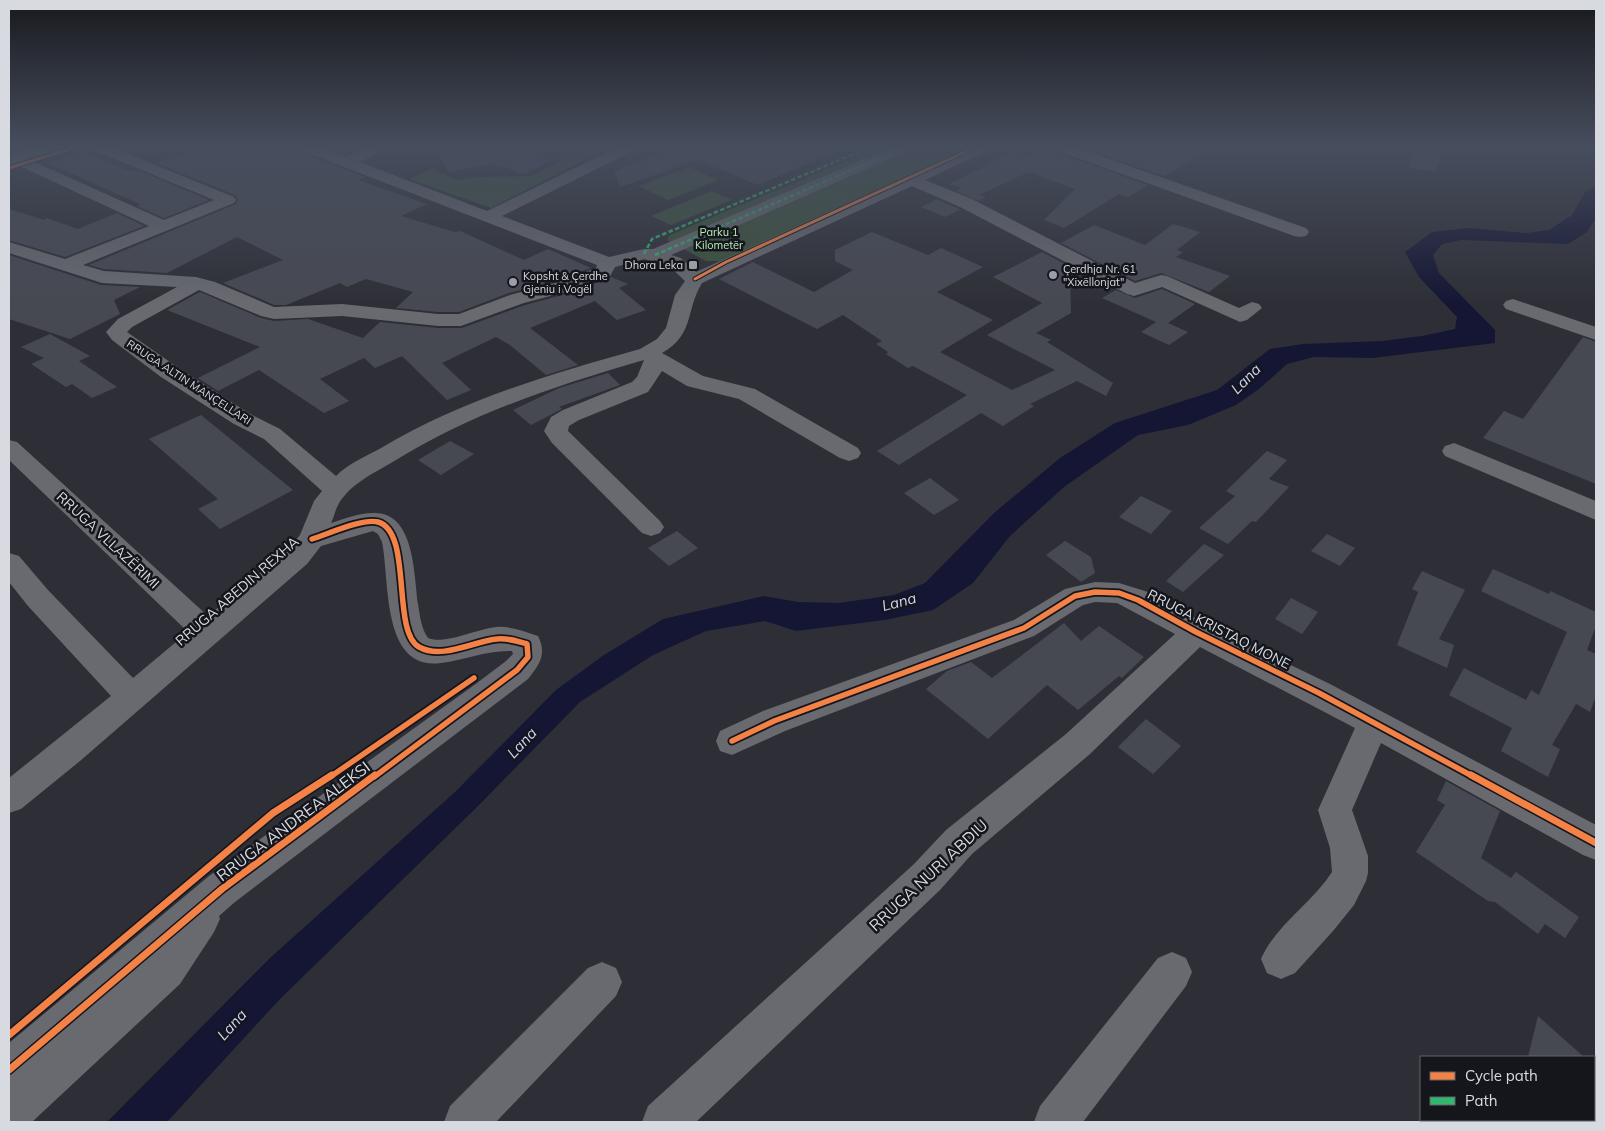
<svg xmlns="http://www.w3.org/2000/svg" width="1605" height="1131" viewBox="0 0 1605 1131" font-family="Mulish,sans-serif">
	<rect width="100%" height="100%" fill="#2e2f36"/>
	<path fill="#3c523b" d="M579 146H611L491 208 409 179 433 168 456 180 474 177 531 176 562 161 556 157Z
		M881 146H973L725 261H706L667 240 670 235Z
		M689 167 718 180 668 200 639 186Z
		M712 191 732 200 671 225 651 216Z"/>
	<path fill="#141633" d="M1596 187V218L1587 232 1568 244 1461 240 1442 244 1433 255 1439 273 1495 330V343L1373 358 1314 357 1287 364 1259 389 1236 405 1188 425 1138 435 1064 487 1010 536 973 583 933 610 885 620 796 631 765 621 706 631 653 655 580 702 478 806 280 999 167 1122H107L270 958 455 792 556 690 604 655 663 619 764 596 798 602 839 603 894 595 925 583 994 513 1060 458 1115 423 1217 390 1270 349 1303 344 1382 341 1422 336 1455 329 1457 317 1419 277 1405 252 1432 232 1469 228 1527 233 1549 230 1572 215 1586 191Z"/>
	<path fill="#474952" d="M205 146H284L365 177 358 180 427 204 401 216 455 232 460 231 524 260 548 249 591 268 554 281 509 293 459 312H438L396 308 413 292 366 279 347 287 340 283 286 305H274L223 283 283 260 237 237 167 273 104 269 89 265 236 204 238 199 235 195 157 163Z
		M435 146H537L538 157H536L551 161 524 174 494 164 448 172Z
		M666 146H850L758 185 698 160 620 187 614 171 672 149Z
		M1033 146H1049L1052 151 1148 185 1128 197 1119 194 1064 228 1044 220 1075 189 1029 172 979 195 986 197 979 201 956 191 961 188 949 184 1014 152 1031 158Z
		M1077 146H1141L1149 148 1153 146H1219L1164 176Z
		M1418 146H1446L1434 172 1407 167Z
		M83 152 132 172 138 170 209 200 164 218 137 206 140 204 48 163Z
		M937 199 959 209H961L945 217 921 207Z
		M9 209 44 220 47 218 78 229 117 213 144 226 65 257 9 240Z
		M1173 224 1200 232 1177 250 1183 252 1176 257 1230 276 1209 292 1161 273 1135 281 1061 243 1094 225 1145 245Z
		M872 232 928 255 941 248 983 267 937 292 993 320 940 352 1012 390 1055 370 987 335 1042 303 993 277 1042 252 1074 269 1070 271 1071 313 1036 333 1051 340 1047 342 1113 383 1106 396 1077 381 1030 404 1034 406 1003 426 981 413 899 465 877 451 967 395 913 366 908 368 886 354 888 352 876 344 882 341 843 315 817 329 719 279 753 262 814 292 853 270 835 261V250Z
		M9 255 101 285 140 287 114 300 120 314 70 339 9 319Z
		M611 277 628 284 619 288 646 310 617 320 595 301 530 328 578 365 546 375 510 345 496 337 442 363 471 390 447 400 402 356 375 368 364 358 320 379 349 401 324 413 259 370 218 391 198 378 260 347 167 310 200 292 261 318 274 321 308 319 363 338 380 322 438 328H462L525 305 570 293Z
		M1162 289 1195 304 1168 323 1188 332 1169 345 1141 332 1156 322 1102 298 1116 290 1135 298Z
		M50 334 90 356 79 361 117 387 92 398 72 384 66 387 31 364 44 358 21 347Z
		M1583 337 1596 342V484L1483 438 1504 411 1523 419Z
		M608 373 620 385 559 407 562 409 531 425 513 410 559 388Z
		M201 415 293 490 220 529 198 509 218 499 149 439Z
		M450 441 474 454 441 475 418 460Z
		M1267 451 1287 460 1269 479 1289 487 1256 522 1252 521 1228 544 1199 528 1235 496 1226 491Z
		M930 478 959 500 934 515 904 493Z
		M1141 496 1172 511 1151 534 1119 517Z
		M677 531 698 548 669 566 648 548Z
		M1327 534 1355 548 1340 566 1311 551Z
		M1065 541 1091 557 1095 573 1081 582 1046 555Z
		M1204 544 1224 555 1183 592 1166 581Z
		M1493 569 1549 594 1550 591 1596 612V626L1587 650 1596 654V696L1590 712 1576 704 1552 745 1560 749 1548 777 1501 751 1512 728 1449 695 1464 668 1526 700 1531 690 1539 695 1567 632 1481 591Z
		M1422 571 1465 590 1439 639 1454 645 1447 668 1397 645 1418 592 1412 589Z
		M1291 598 1318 612 1302 634 1275 619Z
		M1064 623 1081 641 1099 626 1144 657 1122 678 1119 676 1078 710 1047 685 988 739 926 689 947 671 971 662 992 678Z
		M1146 719 1181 746 1153 774 1118 747Z
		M1446 781 1500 811 1481 858 1511 878 1516 872 1579 917 1565 938 1545 924 1538 934 1495 902 1488 901 1416 852 1445 805 1437 800Z
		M1538 1016 1566 1041 1584 1057H1528Z"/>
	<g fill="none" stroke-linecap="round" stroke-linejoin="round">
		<path fill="#696a70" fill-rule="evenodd" d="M89 146H109L234 197 236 200 234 203 83 265 104 271 196 277 215 282 274 307 342 304 438 314H459L510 295 555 283 596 268 597 265 298 149 296 146H316L346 157 370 146H388L386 149 360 162 487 211 620 146H639L637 149 502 216 609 257 644 249H653L895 146H914L912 149 671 255 681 258 696 272 974 146H993L991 149 925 180 972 199 1135 283 1161 275 1167 276 1239 308 1252 302 1259 304 1262 308 1247 320 1240 322 1162 287 1134 296 1127 294 960 207 912 186 702 283C685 311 695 334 662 353L703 376 755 389 858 448 861 453 858 458 849 461 840 458 739 399 687 386 662 371 648 392 579 420 569 426 568 431 660 521 664 527 660 533 651 536 642 533 552 443 544 431 551 417 563 410 632 382 637 377 644 360C552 387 474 412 391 463 372 474 349 485 338 505 335 511 334 517 331 523 344 519 359 513 373 513 415 511 414 576 418 604 420 616 421 628 428 638 444 645 477 629 496 627 511 626 524 631 538 636 547 654 540 664 528 679L235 902 219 916 220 919 214 932 180 984 32 1122H9V1043L209 876 477 683 506 661 513 654 512 651C487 650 465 660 441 663 381 671 390 581 382 542L378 534 373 531 321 546 307 564 80 761 21 809 9 813V778L111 696 28 606 9 582V553L19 556 48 590 133 678 188 632 9 460V440L17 442 208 616 287 550 300 535 314 501 322 491 264 439 234 424 161 377 112 340 106 332 118 319 177 287 102 283 9 253V242L65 259 149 226 9 161V155H19L164 220 214 200 91 149ZM644 259 669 266 685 281 675 295 666 328 657 339 640 349C550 374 462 400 381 448 367 456 347 464 336 476L280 429 250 414 177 367 127 332 132 327 199 290 261 316 274 319 342 316 438 326H461L524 303 569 291 610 276 615 267Z
			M1051 146H1072L1306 228 1309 232 1306 236 1300 237 1294 236 1053 149Z
			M1363 146H1384V147L1382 150 1377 151 1365 149Z
			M1513 299 1596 327V340L1506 309 1503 305 1506 301Z
			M1454 443 1596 501V520L1445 456 1442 451 1445 446Z
			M1095 582 1119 583 1148 592 1206 624 1330 684 1596 825V860L1583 855 1381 743 1352 810 1368 856V873L1366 881 1354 905 1333 931 1295 973 1281 979 1267 973 1261 959C1275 926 1312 903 1332 872L1330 848 1318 810 1355 728 1200 647 1090 754 972 854 940 890 696 1122H642L648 1106 914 864 946 830 1066 734 1175 634 1117 603 1095 602 1083 605 1034 636 785 731 732 755 720 751 716 741 720 731 763 711 1014 620 1065 589Z
			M1172 952 1186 958 1192 972 1186 986 1083 1122H1034L1040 1106 1158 958Z
			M602 962 616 968 622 982 616 996 496 1122H444L450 1106 588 968Z"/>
		<path fill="#696d6e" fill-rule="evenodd" d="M39 146H61L59 149 9 165V155Z"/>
		<path stroke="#33b770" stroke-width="2.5" stroke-dasharray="4.5 2.5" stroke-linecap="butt" d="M644 254 652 239 873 146
			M655 255 907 146"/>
		<g stroke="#14161c" stroke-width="5">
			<path id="cycleway-far2" d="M9 168 79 146
				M695 279 726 262 978 146"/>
		</g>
		<g stroke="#14161c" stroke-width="9">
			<path id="cycleway-far1" d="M312 539C328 534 363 518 378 522 413 532 391 631 419 647 442 660 474 641 497 639 508 638 517 641 527 644L528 657 517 670 374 777
				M732 741 774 721 1024 628 1075 596 1095 592 1119 593 1138 600 1196 632 1319 693 1474 777
				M330 777 474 678"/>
		</g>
		<g stroke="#14161c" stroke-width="10">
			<path id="cycleway" d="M1471 775 1596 843
				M9 1035 273 813 332 775
				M9 1070 222 889 375 775"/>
		</g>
		<use href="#cycleway-far2" stroke="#f48246" stroke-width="3"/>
		<use href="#cycleway-far1" stroke="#f48246" stroke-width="5.5"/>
		<use href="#cycleway" stroke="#f48246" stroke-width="7"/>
	</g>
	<linearGradient id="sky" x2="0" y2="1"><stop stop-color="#191a1e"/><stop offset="0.48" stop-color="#464d5d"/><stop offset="1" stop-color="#464d5d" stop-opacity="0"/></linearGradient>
	<rect width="1605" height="304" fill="url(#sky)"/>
	<g fill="#9c9ea6" stroke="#14161c" stroke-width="2">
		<rect x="688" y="260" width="10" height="10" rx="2.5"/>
		<circle cx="1053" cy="275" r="5"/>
		<circle cx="513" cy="282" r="5"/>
	</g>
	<g text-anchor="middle" stroke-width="5" stroke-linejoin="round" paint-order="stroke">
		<g font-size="11" fill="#baecb6" stroke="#14161c">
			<text x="719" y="236">Parku 1<tspan x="719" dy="13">Kilometër</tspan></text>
		</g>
		<g font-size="11" fill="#d8dae2" stroke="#14161c" text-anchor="start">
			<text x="683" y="269" text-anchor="end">Dhora Leka</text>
			<text x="1063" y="273">Çerdhja Nr. 61<tspan x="1063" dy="13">"Xixëllonjat"</tspan></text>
			<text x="523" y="280">Kopsht &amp; Çerdhe<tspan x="523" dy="13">Gjeniu i Vogël</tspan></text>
		</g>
		<g font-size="11" fill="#d8dae2" stroke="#14161c">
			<text transform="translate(189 382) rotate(33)" y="4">RRUGA ALTIN MANÇELLARI</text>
		</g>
		<g font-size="14" fill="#d8dae2" stroke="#14161c">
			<text transform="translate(108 540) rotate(43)" y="5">RRUGA VLLAZËRIMI</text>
			<text transform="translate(237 591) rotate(-41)" y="5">RRUGA ABEDIN REXHA</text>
			<text transform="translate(1219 629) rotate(27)" y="5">RRUGA KRISTAQ MONE</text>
		</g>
		<g font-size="15" font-style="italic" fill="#cdd5fc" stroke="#14161c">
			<text transform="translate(1246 379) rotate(-45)" y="5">Lana</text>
			<text transform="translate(899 602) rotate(-15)" y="5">Lana</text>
			<text transform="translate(522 743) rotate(-47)" y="5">Lana</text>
			<text transform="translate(232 1025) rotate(-48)" y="5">Lana</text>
		</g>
		<g font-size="16" fill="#d8dae2" stroke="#14161c">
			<text transform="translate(293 821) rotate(-37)" y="6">RRUGA ANDREA ALEKSI</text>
			<text transform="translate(928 875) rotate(-43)" y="6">RRUGA NURI ABDIU</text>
		</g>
	</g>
	<rect width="1605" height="1131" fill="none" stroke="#d8dae2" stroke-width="20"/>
	<rect x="1420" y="1056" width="175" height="65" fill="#14161c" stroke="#62646b"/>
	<rect x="1430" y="1072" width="25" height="8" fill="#f48246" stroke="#62646b"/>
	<text x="1465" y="1081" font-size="15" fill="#d8dae2">Cycle path</text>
	<rect x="1430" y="1097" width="25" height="8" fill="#33b770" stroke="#62646b"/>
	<text x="1465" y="1106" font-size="15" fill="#d8dae2">Path</text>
</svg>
